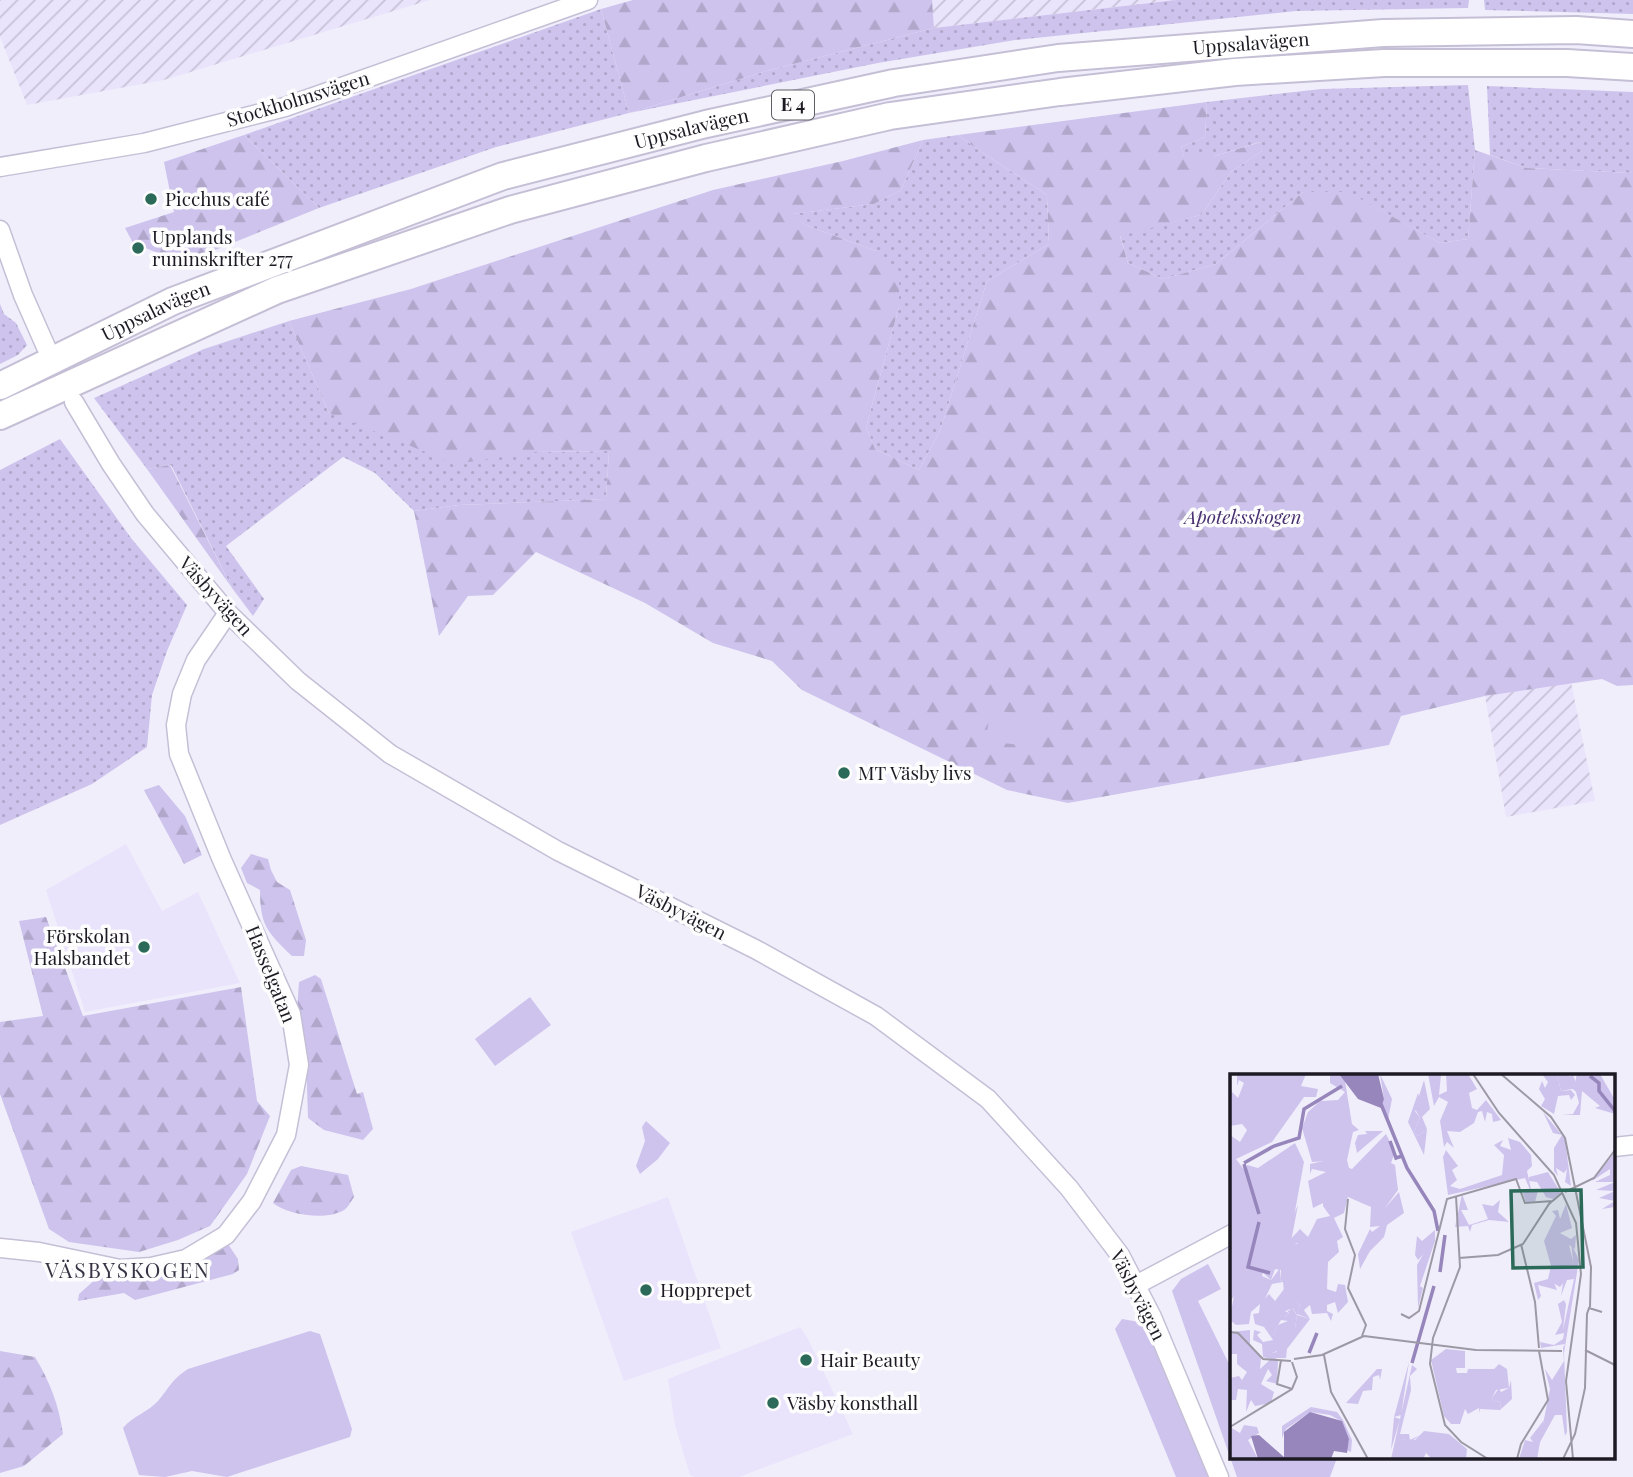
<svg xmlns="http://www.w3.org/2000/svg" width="1633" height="1477" viewBox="0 0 1633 1477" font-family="'Playfair Display',serif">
	<defs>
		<pattern id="industrial-furrows" width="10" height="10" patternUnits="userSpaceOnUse" patternTransform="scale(1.75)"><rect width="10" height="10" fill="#eae3fc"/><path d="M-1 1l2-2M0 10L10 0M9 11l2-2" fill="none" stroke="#c8c2d8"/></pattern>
		<pattern id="grass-dots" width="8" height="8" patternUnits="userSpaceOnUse" patternTransform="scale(1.75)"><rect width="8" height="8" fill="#cec3ed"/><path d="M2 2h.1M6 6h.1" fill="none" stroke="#b0a7cb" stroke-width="1.8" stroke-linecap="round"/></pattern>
		<pattern id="forest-firs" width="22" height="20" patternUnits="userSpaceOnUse" patternTransform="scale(1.75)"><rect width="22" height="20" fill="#cec3ed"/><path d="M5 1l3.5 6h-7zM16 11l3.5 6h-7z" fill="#b0a7cb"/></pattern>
	</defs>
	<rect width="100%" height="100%" fill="#f1eefc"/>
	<path fill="#eae3fc" d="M126 844 162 911 198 892 240 983 85 1012 46 890Z
		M668 1197 721 1348 624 1381 571 1232Z
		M800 1327 808 1339 853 1434 739 1477H695L690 1475 675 1425 668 1379Z"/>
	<path fill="url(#industrial-furrows)" d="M0 0H430L164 80 27 105 0 37Z
		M932 0H1176L934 28Z
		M1571 682 1595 801 1506 817 1485 696Z"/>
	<path fill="url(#grass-dots)" d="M1176 0H1469L1468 8 1296 11 1015 40 878 63 629 113 496 147 319 208 244 135 601 9 629 113 770 70 934 28Z
		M1484 0H1633V14L1485 10Z
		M1468 85 1475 150 1468 239 1440 243 1347 192H1303L1216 264 1163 279 1128 263 1120 235 1201 215 1231 172 1262 151 1260 142 1214 156H1184L1181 147 1205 137 1207 102 1321 89Z
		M1487 86 1633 92V173L1527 168 1490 155Z
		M958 135C986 157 1017 174 1047 195L1049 244 987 281 940 431 919 470 875 449 866 427 899 307 876 251 805 225 791 214 874 204 901 190 923 140Z
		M0 304 4 314 16 323 27 345 18 355 0 364Z
		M289 321 329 413 535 452 609 451 606 499 459 505 414 511 375 473 343 457 226 546 264 599 253 616 232 588 171 465 147 469 94 398 204 349Z
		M60 439 131 538 187 605 167 651 152 695 147 747 92 784 0 825V470Z"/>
	<path fill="url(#forest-firs)" d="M633 0H932L934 28 770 70 629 113 601 9Z
		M1207 102 1205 137 1181 147 1184 156H1214L1261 142 1262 151 1231 172 1201 215 1120 236 1128 263 1163 279 1216 264 1303 192H1348L1440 243 1468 239 1475 150 1527 168 1633 173V685L1617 686 1602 679 1485 696 1401 716 1389 745 1068 803 1007 790 802 690 772 661 713 643 645 603 536 552 493 595 468 596 439 636 414 511 459 505 606 499 609 451 535 452 455 464 329 413 289 321 411 289 713 190 843 161 923 140 901 190 874 204 792 214 805 225 876 251 899 271V307L866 427 875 449 919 470 940 431 987 281 1049 244 1047 195C1017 174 986 157 958 135Z
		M244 135 319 208 183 263 133 243 125 228 174 212 164 162Z
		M170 465 232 588 147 469Z
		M159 785 185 816 202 855 184 864 144 790Z
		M251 854 268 859 271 870 277 882 290 890 306 940 304 956H292C267 932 260 925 260 890L247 883 241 868Z
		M46 917 83 1016 241 987 257 1101 270 1116 247 1174 210 1226 178 1240 139 1252 69 1242 49 1229 0 1094V1022L43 1016 19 921Z
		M315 975 321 979 357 1094 363 1092 373 1129 363 1140 324 1130 308 1118 306 1057 297 1011 299 982Z
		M301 1166 348 1175 354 1197C351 1201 348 1208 344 1210 326 1221 288 1215 273 1203L291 1170Z
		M228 1244 238 1259 239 1270 233 1274 135 1300 124 1293 78 1301 79 1294 98 1277C145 1282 190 1270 228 1244Z
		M0 1351 35 1357C50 1382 59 1405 63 1434L24 1466 0 1473Z"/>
	<path fill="#cec3ed" d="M990 710 1040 716 1036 747 986 741Z
		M530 997 551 1025 495 1066 475 1039Z
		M646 1121 670 1143 658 1159 640 1174 636 1166 645 1141 642 1127Z
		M1208 1264 1221 1289 1198 1301 1232 1370V1458H1337L1330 1477H1237L1172 1291 1181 1279Z
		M1122 1319 1139 1322 1147 1331 1208 1477H1176L1115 1329Z
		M310 1331 320 1334 352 1429 350 1437 227 1477 192 1471 165 1477 139 1475 123 1428C133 1416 148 1412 158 1401 170 1387 171 1380 188 1369Z"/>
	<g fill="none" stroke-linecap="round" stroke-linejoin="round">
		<g stroke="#c5bfd6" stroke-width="21">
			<path id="minor" d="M0 167 144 143 285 107 588 0
				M0 230 23 295 46 347
				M74 402 111 464 145 514 228 613 298 681 390 754 558 851 755 949 876 1016 988 1099 1069 1188 1120 1255 1152 1317 1219 1477
				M1614 1147 1633 1145
				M0 1248 39 1252 120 1269 151 1267 186 1259 226 1235 252 1201 286 1135 299 1065 291 1014 222 860 179 754 176 725 182 694 196 660 228 613
				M1136 1285 1232 1234"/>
		</g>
		<g stroke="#c5bfd6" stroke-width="30">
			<g id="highway">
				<path id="s1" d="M0 386 173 301 503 176 706 124 894 83 1058 58 1383 33 1576 30 1633 34"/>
				<path d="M0 416 277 290 510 210 706 158 890 116 1060 92 1235 72 1384 63H1567L1633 67"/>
			</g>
		</g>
		<use href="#minor" stroke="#fff" stroke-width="18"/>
		<use href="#highway" stroke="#fff" stroke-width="26"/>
	</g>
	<g fill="#2b6a58" stroke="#fdfdfd" stroke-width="2.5">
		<circle cx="151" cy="199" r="7"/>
		<circle cx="138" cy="248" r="7"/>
		<circle cx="844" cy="773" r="7"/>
		<circle cx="144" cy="947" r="7"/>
		<circle cx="646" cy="1290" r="7"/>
		<circle cx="806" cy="1360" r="7"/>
		<circle cx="773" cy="1403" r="7"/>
	</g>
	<g text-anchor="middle" stroke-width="7" stroke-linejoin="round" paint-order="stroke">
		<rect fill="#fdfdfd" stroke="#605e64" stroke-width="2" x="772" y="90.5" width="42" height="29" rx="5"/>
		<g font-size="18" font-weight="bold" fill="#1d1a23">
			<text x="793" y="111">E 4</text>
		</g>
		<g font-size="19" fill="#1d1a23" stroke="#fdfdfd">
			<text dy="7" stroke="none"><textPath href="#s1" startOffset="1307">Uppsalavägen</textPath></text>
			<text transform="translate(298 99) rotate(-17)" y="7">Stockholmsvägen</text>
			<text dy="7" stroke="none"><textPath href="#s1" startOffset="740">Uppsalavägen</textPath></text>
			<text dy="7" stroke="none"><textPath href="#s1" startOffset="173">Uppsalavägen</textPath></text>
			<text transform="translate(216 596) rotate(48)" y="7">Väsbyvägen</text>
			<text transform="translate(681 912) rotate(27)" y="7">Väsbyvägen</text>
			<text transform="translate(271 974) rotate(68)" y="7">Hasselgatan</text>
			<text transform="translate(1138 1295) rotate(63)" y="7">Väsbyvägen</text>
		</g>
		<g font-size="19" fill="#1d1a23" stroke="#fdfdfd" text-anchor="start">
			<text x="165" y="206">Picchus café</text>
			<text x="152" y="244">Upplands<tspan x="152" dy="22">runinskrifter 277</tspan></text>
			<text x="858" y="780">MT Väsby livs</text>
			<text x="130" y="943" text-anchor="end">Förskolan<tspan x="130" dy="22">Halsbandet</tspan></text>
			<text x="660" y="1297">Hopprepet</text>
			<text x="820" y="1367">Hair Beauty</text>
			<text x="787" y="1410">Väsby konsthall</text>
		</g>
		<g font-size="19" font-style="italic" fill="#472f70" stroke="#fdfdfd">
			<text x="1243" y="524">Apoteksskogen</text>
		</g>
		<g font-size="21" letter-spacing="2" fill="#373244" stroke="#fdfdfd">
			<text x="128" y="1278">VÄSBYSKOGEN</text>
		</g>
	</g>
	<g transform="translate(1230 1074)">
		<rect width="385" height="385" fill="#f1eefc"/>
		<path d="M327 0H337L345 9 347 0H370L385 26V40L365 34 370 32 352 17 350 41H332L343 40 349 29 346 18ZM194 6 200 35 192 43 197 55 188 62 184 58 190 44 185 35ZM108 84 117 86 119 94 93 122V129L83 134 78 107 96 98 82 95 80 100V90ZM318 98 331 119 323 125 316 123 307 108 299 107V103ZM68 131 61 168 68 170 53 189V206L50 207 51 196 45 195 41 206 31 197 0 243 5 216 51 170ZM341 169 349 186 334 279 337 358 335 362 332 341H325L309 370 320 315 315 295 322 306 334 287 333 274 335 270 311 274 310 268 324 271 333 265 334 259 325 261 332 248 328 230 334 226 336 230 333 256 344 205 337 206 331 222 333 209 330 213 323 209 344 195ZM54 215 70 231 67 241 80 245 57 275 56 284H40L39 279 47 278 43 260 48 251 58 247 65 254 67 242 63 234 55 237 59 239 55 243 31 234V229L39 220 45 227ZM179 288 171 341 164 343 170 345 161 376 164 343ZM182 291 187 295 180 302 181 316 170 360H179L180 366 190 361 182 367 171 365 166 385H161Z" fill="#cec3ed"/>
		<path d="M7 0H76L71 12 88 15 86 23H74L42 68 6 85 16 98 17 91 28 94 65 69 74 88 61 159 0 227V61L10 68 17 56 12 50 0 52V16L8 24 14 9 9 6 7 12ZM100 0H109L115 7 122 50 129 56 123 58 117 86 82 88 72 54 78 38 90 27 108 26 115 18 100 9ZM198 0 211 1 209 21 217 17 216 0H238L247 15 239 19 242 34 247 36 256 26 271 46 263 48 262 40 257 38 255 48 252 37 248 38 244 49 230 58 217 57 224 74 217 68 214 73 210 47 218 28 209 23 204 32ZM312 0H327L331 17 341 16 345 21 341 26 339 21 328 22 324 40 311 32 315 25 309 15 312 7 315 14 318 8ZM188 19 191 30 185 37 190 44 184 58 188 62 197 55 194 81 178 48ZM313 38 335 65 341 112 335 108 337 95 334 99 326 94 328 102 324 97V74L332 61 323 59ZM135 57H153L127 79 125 69 128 61 137 60ZM156 60 165 78 161 89 165 91 168 116 155 134 169 118 174 139 157 151 154 163 140 177 130 195 128 180 140 155 142 158 150 152 140 153 141 133 118 123 114 139 104 144 113 163 107 167 109 178 98 188 97 215 106 218 108 210 115 211 118 228 108 239 105 228 97 231V237L103 240 101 247 97 239 82 240 80 231 74 236 80 245 67 240 70 231 54 217 53 208 42 210 31 233 43 235 47 231 55 243 59 239 54 231 59 237 62 233 67 242 65 254 62 259 58 247 51 246 43 260 50 276 39 280 48 286 47 310 36 307 42 301 38 295 31 310 44 318 41 329 25 332 21 326 16 338 17 316 8 315 6 326H0V304L9 302 12 306 17 298 7 290V280H0V258L20 256V270L31 284 30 295 41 285 33 283 32 270 23 266 24 256 31 258 27 261 33 268 43 266 34 253 25 250 23 240 29 239 30 230 21 238 19 250 6 251 0 246 9 219 34 194 32 202 41 206 50 194V207L53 206 52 189 68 169H59L58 179 51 185 47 182 49 189 35 193 70 155 78 163 87 145 100 142 93 132V122L103 102 114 92 122 95ZM278 64 290 68 301 81 302 92 297 97 301 115 308 117 305 128H296L293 119 300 116 295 104 218 121 213 83 216 76 228 92 222 96 227 106 220 112 230 115 272 101 274 81 264 71 273 66 270 72 281 76ZM232 120 238 136H231L239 151 258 145 252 130 263 132 270 126 268 138 279 148 259 146 242 151 240 158 238 152 225 153ZM336 130 343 158 342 154 330 159 341 165 346 161 345 175 339 171 345 195 324 209 327 216 308 211 311 222 308 226 304 209 318 205 321 192 314 167 326 142 322 137 328 136 330 145ZM205 156V167L188 186 185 181 187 162 192 167ZM216 275 235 277V294H226L227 299H237L238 295H264L269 290 277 295 279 314 266 316 262 324 263 328 271 327 270 336 250 335 249 339V334L238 340 235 335 230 350H221L214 342 201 286ZM147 295H152L150 306 149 301 143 303 142 316 133 317 128 330 116 329ZM14 351 27 353 29 359 18 366 28 385H0V353L10 359ZM194 357 219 360 237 375 236 385H202L196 379 193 385H166L170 365 185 366Z" fill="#cec3ed"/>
		<path d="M150 0 162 25 158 46 150 28 154 25ZM327 0H337L335 4 343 1 346 9 347 0H368L385 27V38L367 28 358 12 331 17ZM81 333 107 338 113 346 122 366 121 378 116 376 119 365 111 347 100 341 80 338 56 355 52 364V352Z" fill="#cec3ed"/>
		<path d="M385 78V133L372 135 385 127 369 124 385 117 366 116 385 108H365L380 101V95L362 107ZM205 167 190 212 193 214 188 234 187 191 200 168ZM281 306 282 325 270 336 271 327 263 328 262 324 269 314 271 318 279 314ZM314 346 307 385H289L295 366 303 368 300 364Z" fill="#cec3ed"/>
		<path d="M109 0H148L154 25 151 34 128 25ZM80 338 112 347 119 365 117 379 104 377 101 385H28L21 362 29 361 54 383V358Z" fill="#9686bb"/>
		<path fill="none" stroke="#9686bb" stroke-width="3.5" d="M360 2 369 9V17L385 37M151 30 177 94 204 137 208 157M160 67 166 84 172 82M14 89 44 72 69 64 74 35 112 12M14 90 29 140M29 148 18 193 40 199M210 198 215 161M79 279 87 259M182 289 204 212"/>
		<path fill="none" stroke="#9c99a5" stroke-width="2" d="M243 0 269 39 324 101 346 149 351 200 336 307 343 385M271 0 321 43 335 64 361 193 360 233M335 118 364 104 385 76M226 122 230 193 203 264 200 290 215 351 231 368 258 385M118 125 115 155 125 181 118 214 136 251 132 262M291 170 305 228 309 274M229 184 268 181 293 170 319 130 332 119M171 240 179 244 189 237 217 125 286 105 295 129 323 127M0 258 8 259 33 285 61 287M134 262 246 276 332 277M355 276 385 291M94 281 101 318 138 385M64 285 92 281 134 262M51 286 47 310 62 315M0 353 62 315 67 303 62 288M287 385 291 370 318 326 309 277M333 385 345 360 355 314 357 240 359 234 372 238"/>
		<path fill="#2b6a58" fill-opacity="0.15" stroke="#2b6a58" stroke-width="3.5" d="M351 116 353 193 283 194 281 117Z"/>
		<rect width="385" height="385" fill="none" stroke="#1d1a23" stroke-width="3.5"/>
	</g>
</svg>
